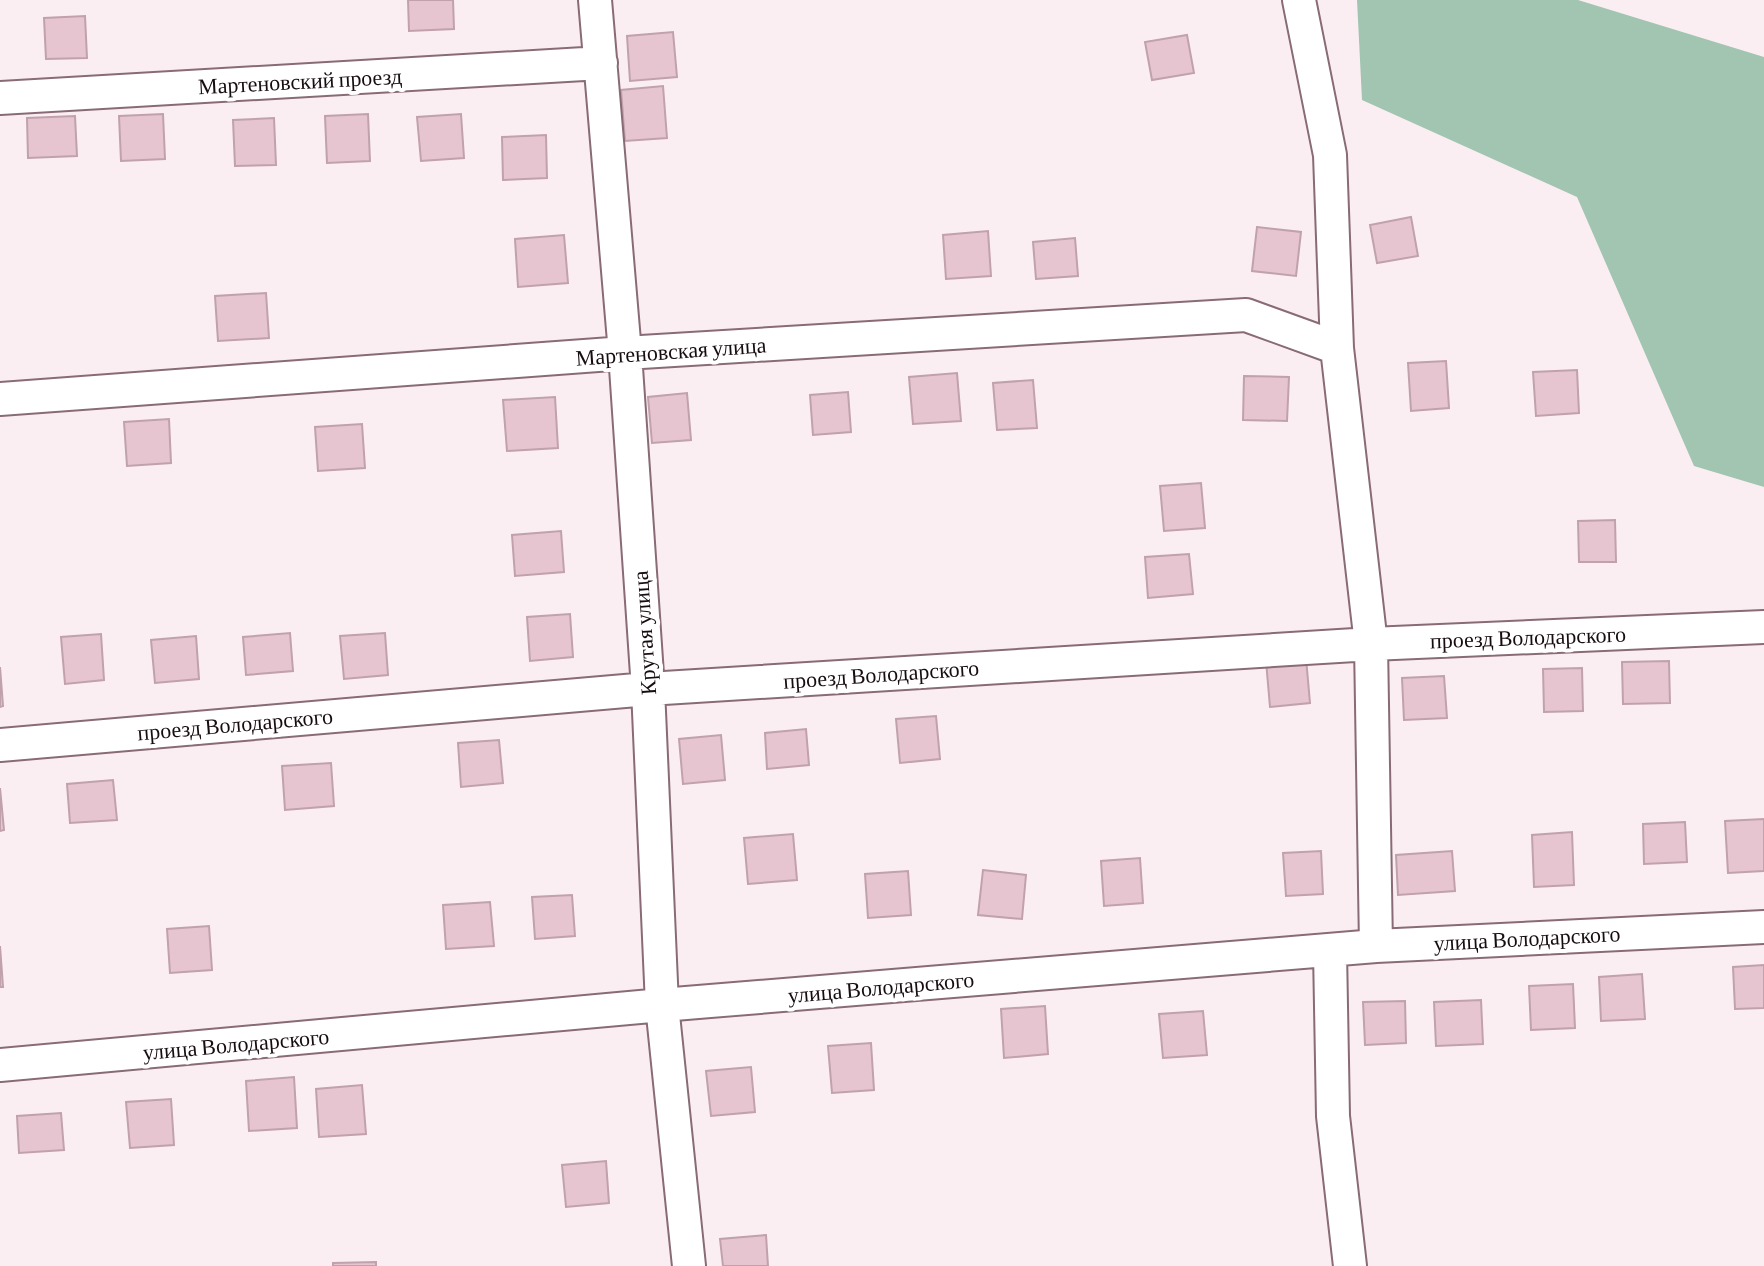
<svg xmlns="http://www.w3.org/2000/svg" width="1764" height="1266" viewBox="0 0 1764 1266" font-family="'Crimson Pro',serif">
	<rect width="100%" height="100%" fill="#fbeef2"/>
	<path fill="#a1c5b1" d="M1357 0H1578L1764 57V487L1694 466 1577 197 1362 100Z"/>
	<path fill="#e6c5d1" stroke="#c0a1ac" stroke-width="2" d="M408 0H453L454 29 409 31Z
		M85 16 87 58 46 59 44 18Z
		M673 32 677 77 630 81 627 36Z
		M1187 35 1194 73 1152 80 1145 42Z
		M663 86 667 138 625 141 621 90Z
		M163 114 165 159 121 161 119 116Z
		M368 114 370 161 327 163 325 116Z
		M461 114 464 158 421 161 417 117Z
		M75 116 77 156 28 158 27 118Z
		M274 118 276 165 235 166 233 120Z
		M546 135 547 178 503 180 502 137Z
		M1411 217 1418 256 1377 263 1370 225Z
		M1257 227 1301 232 1296 276 1252 271Z
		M988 231 991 276 946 279 943 235Z
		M564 235 568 283 518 287 515 239Z
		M1075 238 1078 276 1036 279 1033 242Z
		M266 293 269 338 218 341 215 296Z
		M1446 361 1449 408 1411 411 1408 363Z
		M1577 370 1579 413 1536 416 1533 372Z
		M957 373 961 421 913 424 909 377Z
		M1244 376 1289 377 1287 421 1243 420Z
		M1033 380 1037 428 997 430 993 383Z
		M848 392 851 432 813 435 810 395Z
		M687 393 691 440 652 443 648 397Z
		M555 397 558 448 507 451 503 400Z
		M169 419 171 463 127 466 124 422Z
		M362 424 365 468 318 471 315 427Z
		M1201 483 1205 528 1164 531 1160 486Z
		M1615 520 1616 562H1579L1578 521Z
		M561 531 564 572 515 576 512 535Z
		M1189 554 1193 594 1148 598 1145 557Z
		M570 614 573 657 530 661 527 617Z
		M290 633 293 671 246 675 243 637Z
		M385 633 388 675 344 679 340 636Z
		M101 634 104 680 65 684 61 637Z
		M196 636 199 679 155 683 151 640Z
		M1306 658 1310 703 1270 707 1266 661Z
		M1669 661 1670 703 1623 704 1622 662Z
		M0 667 3 706 0 707Z
		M1582 668 1583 711 1544 712 1543 669Z
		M1444 676 1447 718 1404 720 1402 678Z
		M936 716 940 759 900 763 896 719Z
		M806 729 809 765 767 769 765 733Z
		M721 735 725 780 683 784 679 739Z
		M499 740 503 783 461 787 458 743Z
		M331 763 334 806 285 810 282 766Z
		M113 780 117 820 70 823 67 784Z
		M0 788 4 830 0 831Z
		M1764 819V871L1728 873 1725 821Z
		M1685 822 1687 862 1644 864 1643 824Z
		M1572 832 1574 885 1534 887 1532 835Z
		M793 834 797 880 748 884 744 838Z
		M1321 851 1323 894 1286 896 1283 853Z
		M1452 851 1455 891 1398 895 1396 855Z
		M1140 858 1143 903 1104 906 1101 861Z
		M983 870 1026 875 1022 919 978 915Z
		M908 871 911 915 868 918 865 874Z
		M572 895 575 936 535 939 532 897Z
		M490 902 494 946 446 949 443 905Z
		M209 926 212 970 170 973 167 929Z
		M0 946 3 987H0Z
		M1764 965V1008L1735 1009 1733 967Z
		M1642 974 1645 1019 1601 1021 1599 977Z
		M1573 984 1575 1028 1531 1030 1529 986Z
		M1481 1000 1483 1044 1436 1046 1434 1002Z
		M1405 1001 1406 1043 1365 1045 1363 1002Z
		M1045 1006 1048 1054 1004 1058 1001 1009Z
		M1203 1011 1207 1055 1163 1058 1159 1014Z
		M871 1043 874 1090 832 1093 828 1046Z
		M751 1067 755 1112 711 1116 706 1071Z
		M294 1077 297 1128 249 1131 246 1081Z
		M362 1085 366 1134 319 1137 316 1089Z
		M171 1099 174 1145 130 1148 126 1102Z
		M61 1113 64 1150 19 1153 17 1116Z
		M606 1161 609 1203 566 1207 562 1165Z
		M766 1235 768 1266H723L720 1239Z
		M376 1262V1266H333V1263Z"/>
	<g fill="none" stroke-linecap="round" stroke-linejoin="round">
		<g stroke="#886b76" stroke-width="36">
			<path id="minor" d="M595 0 625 353 648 689 662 1005 689 1266
				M1299 0 1330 155 1337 348 1371 644 1376 946
				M0 98 601 63
				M0 399 625 353 1246 315 1337 348
				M0 745 648 689 1371 644 1764 627
				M1330 951 1333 1116 1350 1266
				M0 1065 662 1005 1376 946 1764 927"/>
		</g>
		<use href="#minor" stroke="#fff" stroke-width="32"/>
	</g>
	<g text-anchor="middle" stroke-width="8" stroke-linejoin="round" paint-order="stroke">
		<g font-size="22" fill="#170c10" stroke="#fff">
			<text transform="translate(300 81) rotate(-3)" y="8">Мартеновский проезд</text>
			<text transform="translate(671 351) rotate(-4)" y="8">Мартеновская улица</text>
			<text transform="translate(644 633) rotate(-94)" y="8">Крутая улица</text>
			<text transform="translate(1528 637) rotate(-2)" y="8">проезд Володарского</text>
			<text transform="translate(881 674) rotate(-4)" y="8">проезд Володарского</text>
			<text transform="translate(235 724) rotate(-5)" y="8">проезд Володарского</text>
			<text transform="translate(1527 938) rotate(-3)" y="8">улица Володарского</text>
			<text transform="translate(881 987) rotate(-5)" y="8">улица Володарского</text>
			<text transform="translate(236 1044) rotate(-5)" y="8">улица Володарского</text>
		</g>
	</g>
</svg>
